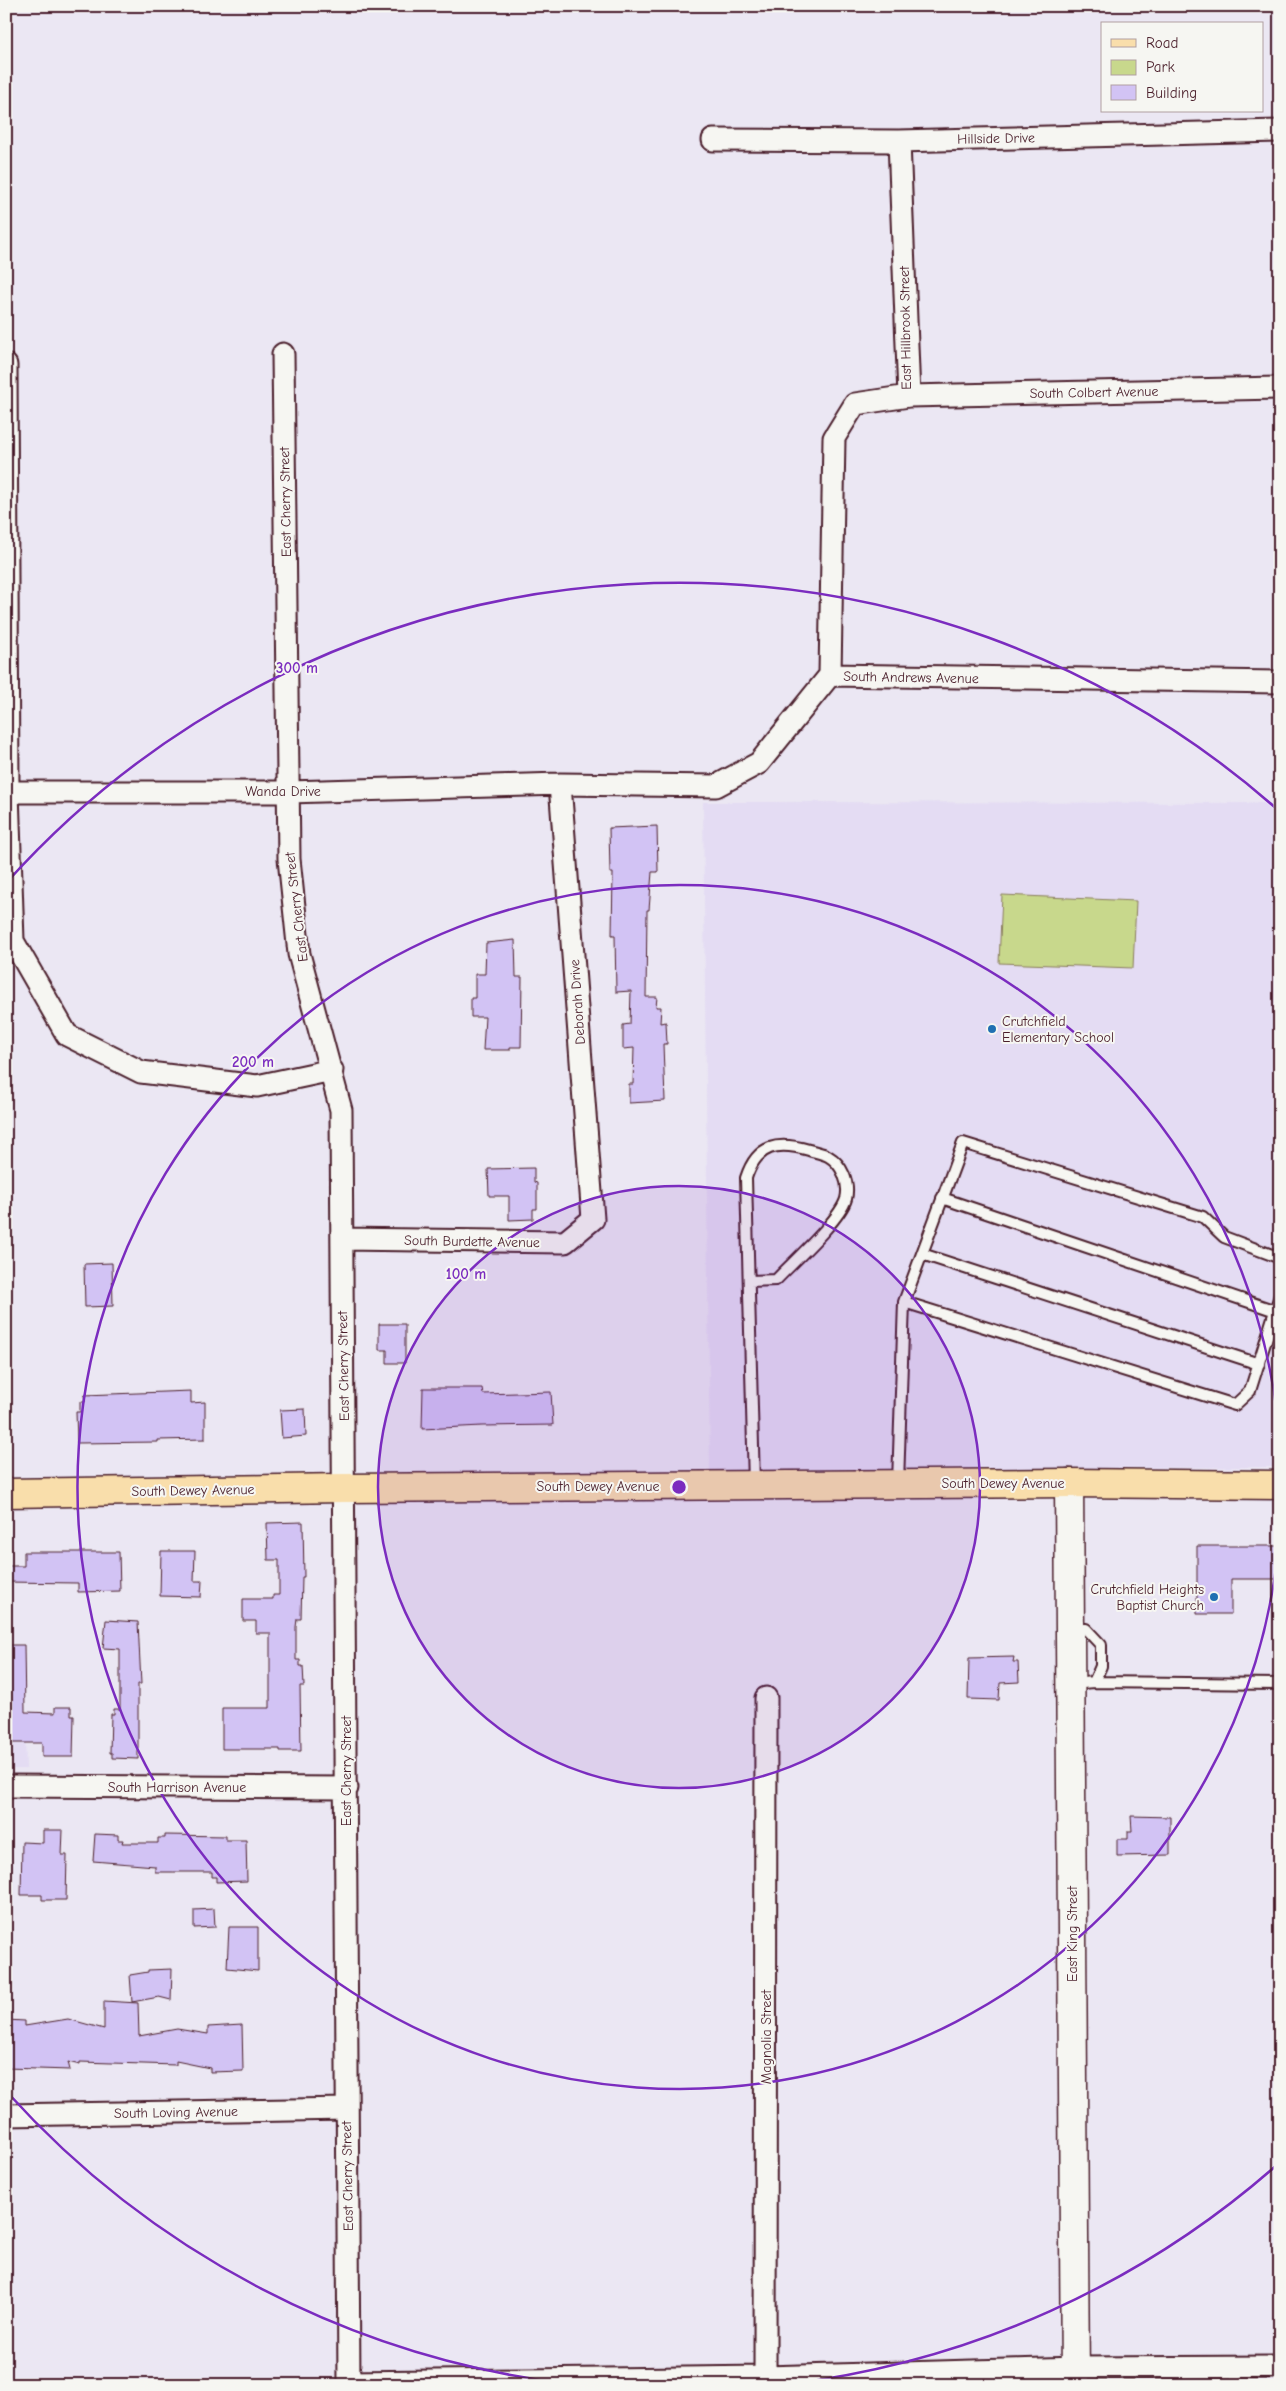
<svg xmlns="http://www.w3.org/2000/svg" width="1286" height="2391" viewBox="0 0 1286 2391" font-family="'Comic Neue',sans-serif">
	<rect width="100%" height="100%" fill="#ebe7f3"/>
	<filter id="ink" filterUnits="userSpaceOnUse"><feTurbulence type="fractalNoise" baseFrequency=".02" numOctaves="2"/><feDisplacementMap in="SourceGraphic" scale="10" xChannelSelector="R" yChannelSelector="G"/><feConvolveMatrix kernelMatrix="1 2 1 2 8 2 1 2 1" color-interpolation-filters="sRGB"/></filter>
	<g filter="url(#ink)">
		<path fill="#e4dcf3" d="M703 802 1280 803V1467L710 1470Z
			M6 1526H9L12 1645 23 1646 26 1769H6Z"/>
		<path fill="#c8d88c" stroke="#897c5c" d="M1002 895 1136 901 1133 968 999 963Z"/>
		<path fill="#d2c3f4" stroke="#4a1f2b" d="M657 826 658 872H652L649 910H647L646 997H657L656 1007H661L660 1023 666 1022 667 1044H663L665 1101 629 1103V1084H633L634 1048 623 1049V1025L630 1024 631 991 616 992 615 935H612L613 873H610L609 828Z
			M515 940 516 977H522L521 1047H510V1050H483L485 1017H471V998H475V974H485L486 943Z
			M534 1168V1182L537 1183V1209H533V1219L509 1220V1196H489L488 1169Z
			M112 1263 113 1306 85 1307 84 1264Z
			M379 1324H405V1363H387V1350H379Z
			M423 1388H482L483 1394 551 1392 553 1425 482 1426 422 1429Z
			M191 1391V1403L205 1402V1439L158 1440V1442L77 1443 76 1412H80V1402H85L84 1395Z
			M305 1409 306 1436 282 1438 280 1410Z
			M303 1522 304 1577H302L301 1619H297L296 1627V1660H300V1666H303L304 1686H300L301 1751H280V1749H222V1708H270V1633H256V1621H243V1599H273V1595H279V1560H268L267 1523Z
			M1197 1546H1280V1579H1231V1614H1197Z
			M161 1551H195L194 1581H202L201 1597 160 1596Z
			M24 1552H119L120 1591 78 1592V1583L6 1582V1566H24Z
			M106 1620 138 1622 141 1684H138V1759L112 1758V1753H110L111 1714H114V1709H120V1649L103 1648Z
			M6 1645H24L25 1712 55 1713V1707H71V1716H74L73 1757H42V1743H6Z
			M1014 1657 1013 1662H1018L1019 1682 1000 1683 999 1700 968 1699 969 1658Z
			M1131 1816 1170 1817V1855L1117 1856V1839H1128V1831H1132Z
			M43 1830H63L62 1855H67L66 1900H42V1895H21L22 1842 43 1843Z
			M95 1834 118 1835V1840H123L122 1843H158V1838H165V1835L226 1836V1840H246L247 1881 216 1882V1877H212V1872H155V1866L93 1861Z
			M214 1909 215 1927 194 1928V1910Z
			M229 1927H258V1971L227 1968Z
			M172 1969 171 2000 159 1997 132 2002 130 1975 148 1972V1970Z
			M104 2001 138 2003 139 2036 177 2029 208 2034V2027L242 2025 243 2071 210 2072V2068L176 2061V2065L80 2062V2065L68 2062 70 2070 6 2068V2020L25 2021V2026L68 2019 104 2029Z"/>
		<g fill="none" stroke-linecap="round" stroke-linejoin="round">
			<g stroke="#4a1f2b" stroke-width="14">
				<path id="lane" d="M942 1198 1276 1311
					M922 1254 1259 1364
					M750 1281 776 1280C792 1263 840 1220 846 1199 850 1183 842 1164 828 1156 822 1153 815 1152 809 1150 778 1141 757 1144 746 1178L754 1484
					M904 1302 1235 1405 1250 1391 1280 1295
					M898 1483 904 1302 963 1143 1203 1217 1224 1237 1280 1258
					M1094 1682 1280 1684
					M1071 1684 1094 1682 1101 1666V1645L1086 1629 1072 1628
					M1236 2385V2367"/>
			</g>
			<g stroke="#4a1f2b" stroke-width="25">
				<path id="street" d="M713 140 899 141 1280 131
					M899 141 909 396
					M283 354 289 859 299 954 341 1110 349 2385
					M6 365 8 792 13 941 67 1035 141 1072 257 1086 332 1070
					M830 675 834 438 855 404 909 396 1280 388
					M6 792H289L560 784 716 786 759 763 830 675 1280 682
					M342 1239 565 1242 593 1219 560 784
					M6 1786 347 1788
					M6 2115 347 2109
					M765 2377 766 1698
					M349 2382 765 2377 1076 2368 1280 2367"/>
			</g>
			<g stroke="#4a1f2b" stroke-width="31">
				<path id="secondary" d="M1069 1483 1075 2385"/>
			</g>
			<g stroke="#4a1f2b" stroke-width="31">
				<path id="primary" d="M6 1493 344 1488 1069 1483 1280 1485"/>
			</g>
			<use href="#lane" stroke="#f6f6f2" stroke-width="10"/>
			<use href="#street" stroke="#f6f6f2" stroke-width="21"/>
			<use href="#secondary" stroke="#f6f6f2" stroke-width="28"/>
			<use href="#primary" stroke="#f9deab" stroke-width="28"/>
		</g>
	</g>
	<circle cx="679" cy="1487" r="301" fill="#7b2cbf" fill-opacity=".12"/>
	<g fill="none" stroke="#7b2cbf" stroke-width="2.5">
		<circle cx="679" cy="1487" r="301"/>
		<path d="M1280 1529A602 602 0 1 1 1280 1445"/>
		<path d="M1278 2164A904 904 0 0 1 789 2384M569 2384A904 904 0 0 1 7 2092M7 882A904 904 0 0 1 1278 810"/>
	</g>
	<g fill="#1f6fb2" stroke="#f6f6f2" stroke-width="2">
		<circle cx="992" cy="1029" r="5"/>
		<circle cx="1214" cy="1597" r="5"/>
	</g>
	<g text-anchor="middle" stroke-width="4" stroke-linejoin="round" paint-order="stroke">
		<g font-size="14" fill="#4a1f2b" stroke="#f6f6f2">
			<text transform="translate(996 138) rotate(-1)" y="5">Hillside Drive</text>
			<text transform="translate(905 328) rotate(-91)" y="5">East Hillbrook Street</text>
			<text transform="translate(1094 392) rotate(-1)" y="5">South Colbert Avenue</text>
			<text transform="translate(285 502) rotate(-91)" y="5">East Cherry Street</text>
			<text transform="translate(911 677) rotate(1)" y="5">South Andrews Avenue</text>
			<text x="283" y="796">Wanda Drive</text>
			<text transform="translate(296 907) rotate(-97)" y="5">East Cherry Street</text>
			<text transform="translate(577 1002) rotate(-94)" y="5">Deborah Drive</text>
			<text transform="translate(472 1241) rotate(1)" y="5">South Burdette Avenue</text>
			<text transform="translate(343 1366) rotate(-91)" y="5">East Cherry Street</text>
			<text x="1003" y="1488">South Dewey Avenue</text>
			<text x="598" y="1491">South Dewey Avenue</text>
			<text transform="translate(193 1490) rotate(-1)" y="5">South Dewey Avenue</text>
			<text transform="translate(346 1771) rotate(-90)" y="5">East Cherry Street</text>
			<text x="177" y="1792">South Harrison Avenue</text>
			<text transform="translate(1072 1934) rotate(-90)" y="5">East King Street</text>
			<text transform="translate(766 2037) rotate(-90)" y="5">Magnolia Street</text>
			<text transform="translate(176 2112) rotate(-1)" y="5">South Loving Avenue</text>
			<text transform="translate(347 2176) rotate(-91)" y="5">East Cherry Street</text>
		</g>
		<g font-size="14" fill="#4a1f2b" stroke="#f6f6f2" text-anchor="start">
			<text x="1002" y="1026">Crutchfield<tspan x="1002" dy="16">Elementary School</tspan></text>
			<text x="1204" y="1594" text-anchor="end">Crutchfield Heights<tspan x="1204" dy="16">Baptist Church</tspan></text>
		</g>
	</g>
	<circle cx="679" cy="1487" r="8" fill="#7b2cbf" stroke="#f6f6f2" stroke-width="2.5"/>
	<g font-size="15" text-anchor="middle" font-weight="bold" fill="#7b2cbf" stroke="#f6f6f2" stroke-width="4" stroke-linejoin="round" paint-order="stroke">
		<text x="297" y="673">300 m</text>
		<text x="253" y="1067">200 m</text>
		<text x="466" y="1279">100 m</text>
	</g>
	<rect width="1286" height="2391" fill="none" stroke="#f6f6f2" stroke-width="25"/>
	<rect x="12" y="12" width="1261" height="2366" fill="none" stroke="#4a1f2b" stroke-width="2" filter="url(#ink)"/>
	<rect x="1101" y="22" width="162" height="90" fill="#f6f6f2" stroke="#b1a0a2"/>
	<rect x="1111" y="39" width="25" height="8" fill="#f9deab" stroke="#b1a0a2"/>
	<text x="1146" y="48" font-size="15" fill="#4a1f2b">Road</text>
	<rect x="1111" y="60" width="25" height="15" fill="#c8d88c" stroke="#b1a0a2"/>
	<text x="1146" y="72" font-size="15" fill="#4a1f2b">Park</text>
	<rect x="1111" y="85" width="25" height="15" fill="#d2c3f4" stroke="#b1a0a2"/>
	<text x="1146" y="98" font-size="15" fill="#4a1f2b">Building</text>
</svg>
